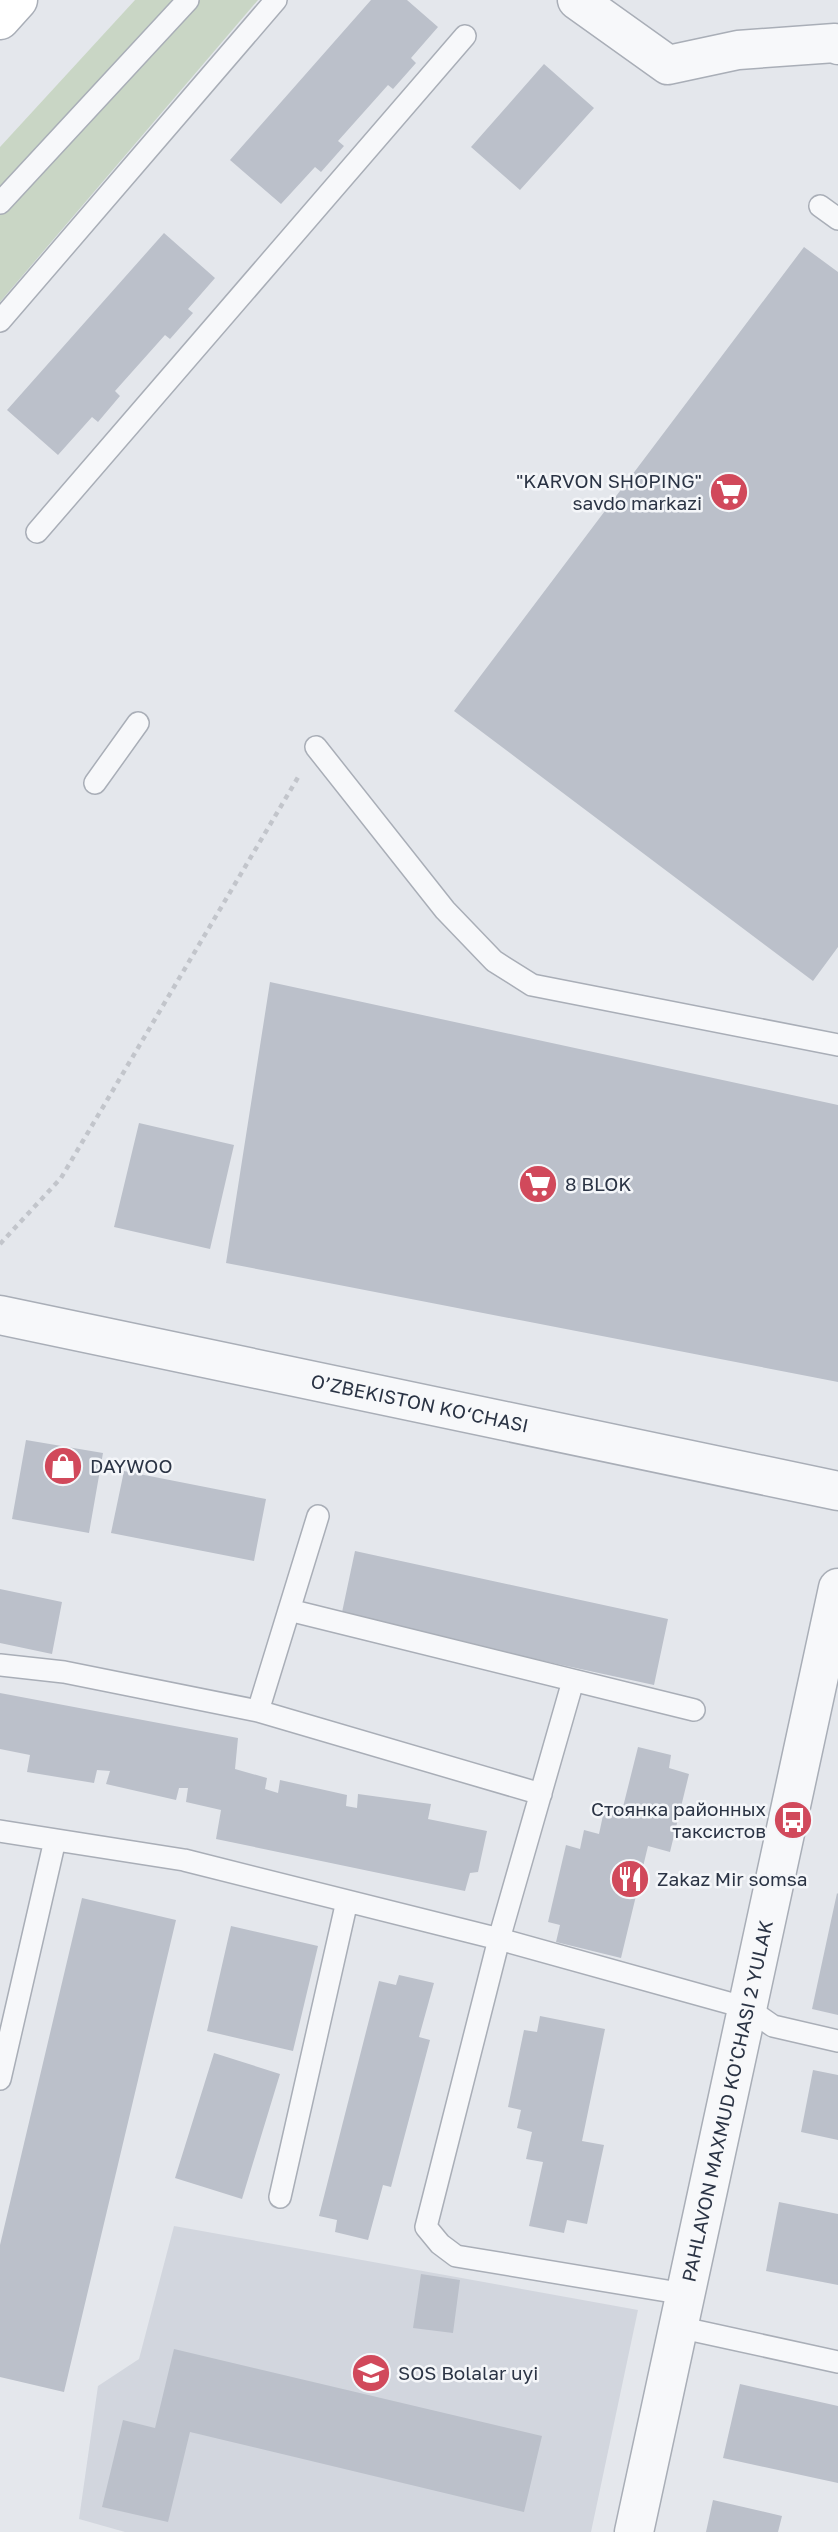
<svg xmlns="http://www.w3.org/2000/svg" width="838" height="2532" viewBox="0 0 838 2532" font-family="'Golos Text',sans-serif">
	<rect width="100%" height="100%" fill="#e4e7ec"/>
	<path fill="#d2d6de" d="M174 2226 638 2310 591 2532H125L79 2519 98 2386 139 2359Z"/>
	<path fill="#c9d6c5" d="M135 0H258L0 302V147Z"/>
	<path fill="#bbc0ca" d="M371 0H407L438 27 411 58 416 63 393 89 388 85 338 141 344 146 321 172 315 167 281 204 230 160Z
		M544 64 594 108 520 190 471 147Z
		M164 233 215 278 188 309 193 313 170 339 165 335 115 391 120 396 98 422 92 417 58 455 7 410Z
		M804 247 838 272V947L813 981 454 711Z
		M270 982 838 1105V1382L226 1263Z
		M139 1123 234 1145 210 1249 114 1227Z
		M26 1440 103 1453 89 1533 12 1519Z
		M124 1471 266 1499 254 1561 111 1533Z
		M355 1551 668 1619 654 1685 341 1617Z
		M0 1589 62 1602 52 1654 0 1643Z
		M0 1693 238 1738 235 1769 267 1778 265 1789 278 1793 280 1780 347 1795 346 1806 357 1808 358 1794 431 1804 428 1819 487 1831 478 1872 470 1873 465 1891 216 1839 221 1810 186 1802 188 1788H179L176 1800 106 1784 110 1771 97 1770 94 1783 27 1772 30 1755 0 1749Z
		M638 1747 671 1755 669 1768 689 1774 670 1852 648 1846 621 1958 556 1942 560 1925 548 1922 566 1845 580 1849 584 1830 599 1834 605 1806 622 1811Z
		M837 1893 838 1894V2015L812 2009Z
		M82 1898 176 1920 64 2392 0 2377V2245Z
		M231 1926 318 1946 293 2051 207 2031Z
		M399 1975 434 1983 419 2037 430 2040 391 2187 383 2185 368 2240 335 2232 337 2220 319 2216 379 1981 396 1985Z
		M540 2016 605 2029 582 2141 604 2145 587 2224 567 2220 564 2233 529 2226 543 2162 526 2159 532 2132 517 2128 521 2110 508 2107 524 2030 537 2032Z
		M214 2053 280 2074 242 2199 175 2178Z
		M813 2070 838 2075V2140L801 2132Z
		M779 2202 838 2214V2285L766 2271Z
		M421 2274 460 2280 453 2333 413 2328Z
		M174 2349 542 2436 524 2512 190 2432 168 2522 102 2507 123 2420 155 2428Z
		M740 2384 838 2406V2483L723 2458Z
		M713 2500 782 2516 778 2532H706Z"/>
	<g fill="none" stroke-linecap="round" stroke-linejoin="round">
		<g stroke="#a9aeb7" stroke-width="24">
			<path id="service" d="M0 203 188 0
				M820 206 838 219
				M0 321 276 0
				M37 532 465 36
				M316 747 445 910 494 961 532 985 838 1045
				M95 783 138 723
				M289 1610 694 1710
				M0 1665 64 1672 258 1711 541 1794
				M573 1681 499 1939 426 2227 440 2244 456 2256 685 2294
				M258 1711 318 1516
				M0 1831 184 1860 499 1939 747 2008 773 2026 838 2041
				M0 2079 55 1840
				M280 2197 347 1901
				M678 2327 838 2362"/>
		</g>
		<g stroke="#a9aeb7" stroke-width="41">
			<g id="minor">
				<path d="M577 0 668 65 738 50 835 43 838 45"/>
				<path id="s1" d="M0 1315 838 1491"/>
				<path id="s2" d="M634 2532 838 1588"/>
			</g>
		</g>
		<g stroke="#a9aeb7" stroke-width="41">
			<path id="secondary" d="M0 20 18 0"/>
		</g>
		<path stroke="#c2c5cb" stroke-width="4.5" stroke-dasharray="5 5" stroke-linecap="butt" d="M0 1244 61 1178 300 774"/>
		<use href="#service" stroke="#f7f8fa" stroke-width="21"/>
		<use href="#minor" stroke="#f7f8fa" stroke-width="38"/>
		<use href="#secondary" stroke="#fff" stroke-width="38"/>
	</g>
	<defs>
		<g id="supermarket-disc" transform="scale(2.0125)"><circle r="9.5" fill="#d1495b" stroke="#f4f6f9"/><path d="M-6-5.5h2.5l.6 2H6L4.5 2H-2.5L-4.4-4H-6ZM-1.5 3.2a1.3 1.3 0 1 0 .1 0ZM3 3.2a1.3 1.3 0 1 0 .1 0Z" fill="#fff"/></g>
		<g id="shop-disc" transform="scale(2.0125)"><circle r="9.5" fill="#d1495b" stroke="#f4f6f9"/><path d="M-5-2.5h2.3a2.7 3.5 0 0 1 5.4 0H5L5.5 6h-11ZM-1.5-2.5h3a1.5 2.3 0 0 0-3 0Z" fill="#fff"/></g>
		<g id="bus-disc" transform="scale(2.0125)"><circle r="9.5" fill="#d1495b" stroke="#f4f6f9"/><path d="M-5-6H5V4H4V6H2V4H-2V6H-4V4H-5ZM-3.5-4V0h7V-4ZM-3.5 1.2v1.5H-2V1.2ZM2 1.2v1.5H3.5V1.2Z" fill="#fff"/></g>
		<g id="restaurant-disc" transform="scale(2.0125)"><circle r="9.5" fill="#d1495b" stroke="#f4f6f9"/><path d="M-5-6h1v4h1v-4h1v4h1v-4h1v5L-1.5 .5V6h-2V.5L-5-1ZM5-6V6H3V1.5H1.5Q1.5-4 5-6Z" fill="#fff"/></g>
		<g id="school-disc" transform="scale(2.0125)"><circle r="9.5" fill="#d1495b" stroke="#f4f6f9"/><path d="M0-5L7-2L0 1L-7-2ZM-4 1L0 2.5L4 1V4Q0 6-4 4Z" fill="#fff"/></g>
	</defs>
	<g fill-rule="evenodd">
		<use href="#supermarket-disc" x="729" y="492"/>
		<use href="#supermarket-disc" x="538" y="1184"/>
		<use href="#shop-disc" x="63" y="1466"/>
		<use href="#bus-disc" x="793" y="1820"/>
		<use href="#restaurant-disc" x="630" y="1879"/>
		<use href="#school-disc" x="371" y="2373"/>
	</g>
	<g text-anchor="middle" stroke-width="5" stroke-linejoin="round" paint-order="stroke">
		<g font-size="19" fill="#2b3445" stroke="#f4f6f9" text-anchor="start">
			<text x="702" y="488" text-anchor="end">"KARVON SHOPING"<tspan x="702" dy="22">savdo markazi</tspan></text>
			<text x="565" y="1191">8 BLOK</text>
			<text x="90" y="1473">DAYWOO</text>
			<text x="766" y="1816" text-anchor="end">Стоянка районных<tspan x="766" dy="22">таксистов</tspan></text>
			<text x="657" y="1886">Zakaz Mir somsa</text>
			<text x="398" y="2380">SOS Bolalar uyi</text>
		</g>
		<g font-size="19" fill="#2b3445" stroke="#f4f6f9">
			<text dy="7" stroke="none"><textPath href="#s1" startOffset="429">O’ZBEKISTON KO‘CHASI</textPath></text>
			<text dy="7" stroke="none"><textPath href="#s2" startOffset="441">PAHLAVON MAXMUD KO'CHASI 2 YULAK</textPath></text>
		</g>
	</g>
</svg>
